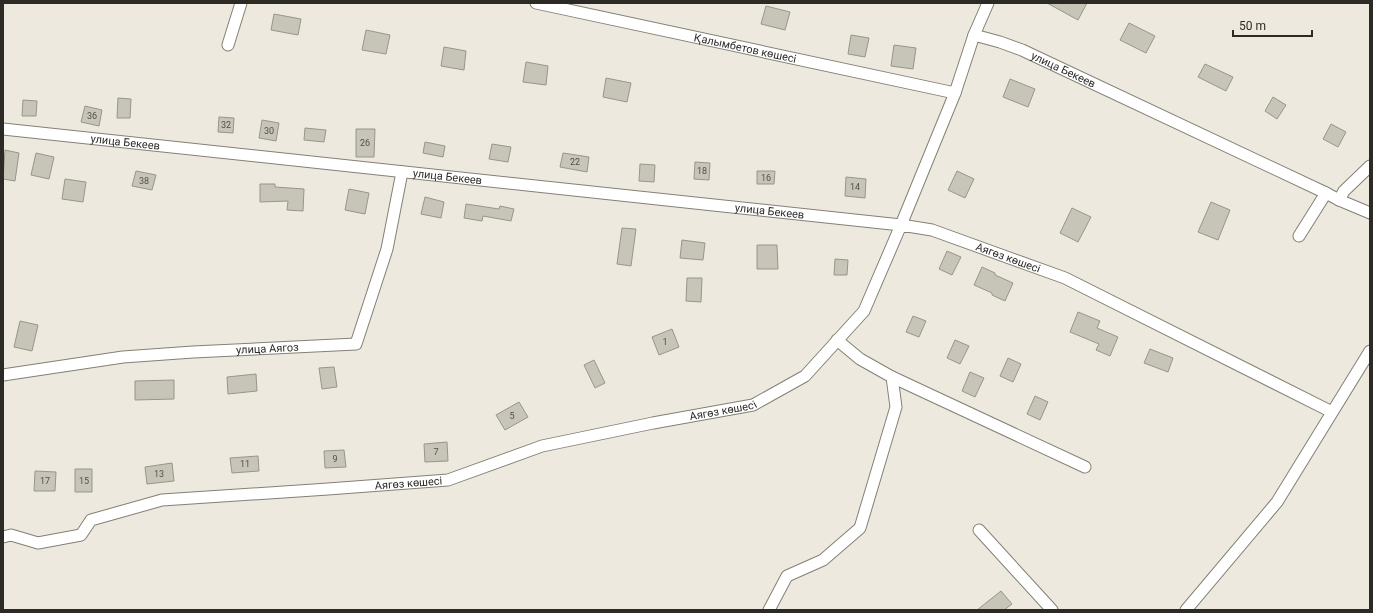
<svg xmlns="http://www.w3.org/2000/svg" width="1373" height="613" viewBox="0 0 1373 613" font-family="Roboto,sans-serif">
	<rect width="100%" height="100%" fill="#ede9de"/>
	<path fill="#c7c4b8" stroke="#98958a" d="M1047 3H1087L1078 20Z
		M766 6 790 12 785 30 761 24Z
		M274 14 301 19 298 35 271 30Z
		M1129 23 1155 36 1146 53 1120 40Z
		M366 30 390 35 386 54 362 50Z
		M851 35 869 38 865 57 848 54Z
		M894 45 916 48 913 69 891 66Z
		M444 47 466 51 464 70 441 66Z
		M526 62 548 66 546 85 523 82Z
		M1205 64 1233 77 1226 91 1198 77Z
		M606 78 631 83 627 102 603 97Z
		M1010 79 1035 89 1028 107 1003 97Z
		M1273 97 1286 105 1277 119 1265 111Z
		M118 98 131 99 130 118H117Z
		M23 100 37 101 36 116H22Z
		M85 106 102 110 99 126 81 122Z
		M219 117 234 118 233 133 218 132Z
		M262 120 279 123 276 141 259 138Z
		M1331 124 1346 132 1338 147 1323 139Z
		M305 128 326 130 324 142 304 140Z
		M356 129H375L374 157H356Z
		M425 142 445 146 443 157 423 153Z
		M492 144 511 147 508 162 489 159Z
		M5 150 19 153 15 181 3 179Z
		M36 153 54 157 49 179 31 175Z
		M563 153 589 157 587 172 560 167Z
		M695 162 710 163 709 180 694 179Z
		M640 164 655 165 654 182 639 181Z
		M136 171 156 175 152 190 132 186Z
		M757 171H775L774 184H757Z
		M957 171 974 179 965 198 948 190Z
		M846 177 866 179 865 198 845 196Z
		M65 179 86 182 83 202 62 199Z
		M260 184H275V187L304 189 303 211 287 210 288 201 260 202Z
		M349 189 369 193 365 214 345 210Z
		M425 197 444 202 441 218 421 214Z
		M1211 202 1230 210 1218 240 1198 232Z
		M466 204 499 209 500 206 514 209 511 221 483 216 482 221 464 218Z
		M1072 208 1091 217 1078 242 1060 233Z
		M622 228 636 229 631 266 617 264Z
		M682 240 705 243 703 260 680 258Z
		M757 245H777L778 269H757Z
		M947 251 961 257 952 275 939 269Z
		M835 259 848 260 847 275H834Z
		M982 267 995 273V275L1013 283 1005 301 992 295V293L974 285Z
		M687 278H702L701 302 686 301Z
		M1078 312 1100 321 1097 328 1118 337 1110 356 1096 350 1099 344 1070 332Z
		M913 316 926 321 919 337 906 332Z
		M20 321 38 325 32 351 14 347Z
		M672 329 679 347 659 355 652 337Z
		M955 340 969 346 960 364 947 358Z
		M1150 349 1173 358 1168 372 1144 363Z
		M1008 358 1021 364 1013 382 1000 376Z
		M594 360 605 383 595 388 584 365Z
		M334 367 337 387 322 389 319 368Z
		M970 372 984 378 975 397 962 391Z
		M256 374 257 391 228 394 227 377Z
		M174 380V399L135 400V381Z
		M1035 396 1048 402 1040 420 1027 414Z
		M519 402 528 417 505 430 496 415Z
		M447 442 448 461 425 462 424 444Z
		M344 450 346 467 325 468 324 451Z
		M258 456 259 471 232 473 230 458Z
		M172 463 174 481 147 484 145 467Z
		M75 469H92V492H75Z
		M35 471 56 472 55 491H34Z
		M1001 591 1012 604 1004 610H977Z"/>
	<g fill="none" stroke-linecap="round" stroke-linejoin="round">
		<g stroke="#838075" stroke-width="13">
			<g id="minor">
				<path id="s1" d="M536 3 955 93"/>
				<path d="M974 35 988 3"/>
				<path d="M228 45 241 3"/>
				<path id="s2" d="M3 129 901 225 955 93 974 35 1000 42 1022 50 1326 193 1339 200 1370 213"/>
				<path d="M1339 200 1344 191 1370 166"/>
				<path d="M1299 236 1326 193"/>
				<path d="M837 340 860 359 892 377 1085 467"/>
				<path id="s3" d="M3 375 123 357 193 352 356 344 387 249 402 172"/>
				<path d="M979 530 1052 610"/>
				<path id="s4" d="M3 537 11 535 38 543 81 535 91 520 162 500 328 489 448 480 542 446 653 423 753 405 805 376 864 311 901 225 932 230 1065 278 1332 412"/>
				<path d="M769 610 787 576 823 560 860 528 896 407 892 377"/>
				<path d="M1186 610 1277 502 1370 351"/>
			</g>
		</g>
		<use href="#minor" stroke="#fff" stroke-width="11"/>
	</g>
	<g text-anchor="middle" stroke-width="3" stroke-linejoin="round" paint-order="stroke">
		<g font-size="9" fill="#52504a">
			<text x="92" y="119">36</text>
			<text x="226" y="128">32</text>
			<text x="269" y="134">30</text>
			<text x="365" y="146">26</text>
			<text x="575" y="165">22</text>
			<text x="702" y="174">18</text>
			<text x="766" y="181">16</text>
			<text x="144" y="184">38</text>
			<text x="855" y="190">14</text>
			<text x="665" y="345">1</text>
			<text x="512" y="419">5</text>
			<text x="436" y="455">7</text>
			<text x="335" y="462">9</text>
			<text x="245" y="467">11</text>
			<text x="159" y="477">13</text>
			<text x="45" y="484">17</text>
			<text x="84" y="484">15</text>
		</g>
		<g font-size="11" fill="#2b2a25" stroke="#ede9de">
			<text dy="4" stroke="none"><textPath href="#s1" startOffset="214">Қалымбетов көшесі</textPath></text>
			<text dy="4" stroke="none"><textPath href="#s2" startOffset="1203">улица Бекеев</textPath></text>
			<text dy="4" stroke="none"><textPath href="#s2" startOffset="123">улица Бекеев</textPath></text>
			<text dy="4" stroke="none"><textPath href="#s2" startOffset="447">улица Бекеев</textPath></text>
			<text dy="4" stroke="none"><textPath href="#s2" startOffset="771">улица Бекеев</textPath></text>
			<text dy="4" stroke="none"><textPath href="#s4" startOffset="1127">Аягөз көшесі</textPath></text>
			<text dy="4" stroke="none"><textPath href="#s3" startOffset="266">улица Аягоз</textPath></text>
			<text dy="4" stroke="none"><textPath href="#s4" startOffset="743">Аягөз көшесі</textPath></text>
			<text dy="4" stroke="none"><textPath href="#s4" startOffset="419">Аягөз көшесі</textPath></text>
		</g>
	</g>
	<rect width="1373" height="613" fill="none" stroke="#2b2a25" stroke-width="8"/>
	<path d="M1233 30v6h79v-6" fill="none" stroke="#2b2a25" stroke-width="2"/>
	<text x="1239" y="30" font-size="12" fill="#2b2a25" stroke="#ede9de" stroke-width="3" paint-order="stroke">50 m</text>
</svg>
